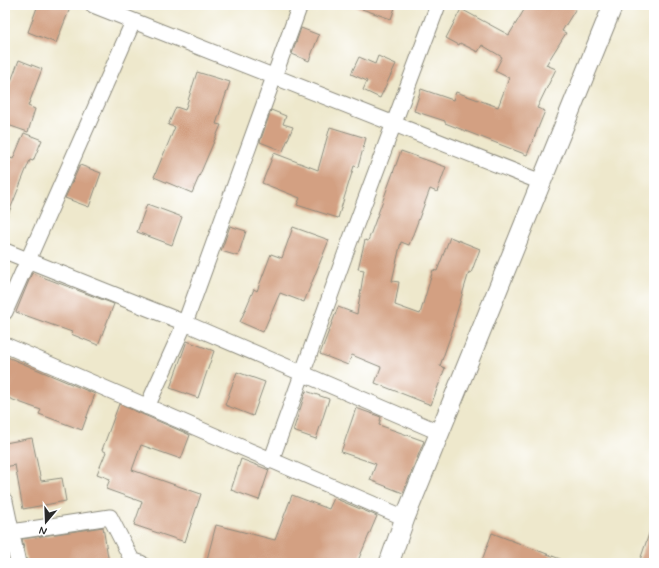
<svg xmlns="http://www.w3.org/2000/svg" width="659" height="568" viewBox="0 0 659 568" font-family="Mynerve,sans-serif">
	<rect width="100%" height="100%" fill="#fff"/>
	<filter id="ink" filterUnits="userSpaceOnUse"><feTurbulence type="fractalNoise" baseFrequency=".025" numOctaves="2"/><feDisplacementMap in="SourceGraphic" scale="8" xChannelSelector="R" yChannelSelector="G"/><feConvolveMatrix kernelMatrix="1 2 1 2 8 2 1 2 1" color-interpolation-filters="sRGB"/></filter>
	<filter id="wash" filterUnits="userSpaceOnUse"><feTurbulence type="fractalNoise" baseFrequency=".012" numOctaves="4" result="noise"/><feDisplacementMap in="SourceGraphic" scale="16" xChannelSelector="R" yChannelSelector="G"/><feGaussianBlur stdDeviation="0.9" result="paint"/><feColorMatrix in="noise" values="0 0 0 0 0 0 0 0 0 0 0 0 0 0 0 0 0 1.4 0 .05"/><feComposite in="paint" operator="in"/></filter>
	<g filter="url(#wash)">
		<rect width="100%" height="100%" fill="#eee8cc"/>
		<g id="blocks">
			<path fill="#d3a082" d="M38 5H61L70 8 56 43 28 32Z
				M357 5H396L391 19 356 7Z
				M527 5H578L562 31 566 33 546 65 556 69 537 108 545 111 527 155 445 123V121L414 111 421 89 453 100 456 92 498 107 509 78 495 71 502 57 482 45 478 52 460 43 459 45 446 38 461 9 509 35Z
				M301 28 319 35 309 61 292 54Z
				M378 56 396 64 380 98 363 90 367 81 351 74 359 57 375 64Z
				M19 60 42 69 28 106 35 109 28 132 5 124V97Z
				M197 72 230 82 216 124 221 125 192 193 154 177 175 127 168 125 176 107 185 110Z
				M271 110 286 116 283 124 293 127 283 151 260 142Z
				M330 127 366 138 358 167 354 166 338 218 297 205 300 198 262 183 274 153 318 170Z
				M24 133 42 140 33 161 30 160 5 222V156L13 159Z
				M401 151 446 167 437 192 430 189 409 245 401 242 392 281 399 282 395 305 420 314 433 270 437 271 450 237 480 249 471 273 469 272 453 325 454 326 440 366 445 368 431 405 375 383 381 367 352 355 348 365 320 354 338 307 357 314 364 270 358 269 365 240 368 241Z
				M80 165 101 173 89 207 65 198Z
				M147 204 182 217 172 245 137 232Z
				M230 226 246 231 238 256 221 251Z
				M293 227 329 240 304 302 280 293 263 332 240 322 254 289 257 291 271 254 282 258Z
				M32 273 114 304 98 345 71 334 72 332 16 312Z
				M187 341 214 351 198 398 170 388Z
				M5 356 95 394 82 430 39 414 41 410 5 397Z
				M237 372 265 382 253 416 225 405Z
				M306 391 329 399 316 439 293 431Z
				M119 404 190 435 181 459 141 445 132 470 201 494 185 542 134 525 142 502 106 489 110 479 97 474 106 452 102 450Z
				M356 408 381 417 379 425 424 441 403 493 370 480 376 464 341 452Z
				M32 438 41 481 62 478 66 501 23 509 15 465 5 467V443Z
				M241 459 269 470 259 500 231 490Z
				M292 495 329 509 334 498 377 516 357 563H206L216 525 275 540Z
				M652 525H654V563H639Z
				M103 527 109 563H27L22 539Z
				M492 533 568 562V563H481Z"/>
		</g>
	</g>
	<g filter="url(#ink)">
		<use href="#blocks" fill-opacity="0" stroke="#8c8a7c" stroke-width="1"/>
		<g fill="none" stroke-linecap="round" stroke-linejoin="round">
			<g stroke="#8c8a7c" stroke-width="17">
				<path id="minor" d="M93 5 541 182
					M5 251 185 323 441 433
					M5 312 133 22
					M5 345 405 518
					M147 407 185 323 300 5
					M271 461 347 249 438 5
					M5 501 18 563
					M5 533 110 517 132 560 141 563"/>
			</g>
			<g stroke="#8c8a7c" stroke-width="21">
				<path id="tertiary" d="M389 563 405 518 613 5"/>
			</g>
			<use href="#minor" stroke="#fff" stroke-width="15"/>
			<use href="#tertiary" stroke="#fff" stroke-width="19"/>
		</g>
	</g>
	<rect width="659" height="568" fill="none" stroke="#fff" stroke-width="20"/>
	<g transform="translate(46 522) rotate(199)" stroke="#ffffff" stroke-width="3" paint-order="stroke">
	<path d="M0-3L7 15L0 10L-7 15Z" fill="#2b2b2b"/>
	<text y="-6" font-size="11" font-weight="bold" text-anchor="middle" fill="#2b2b2b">N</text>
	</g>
</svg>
